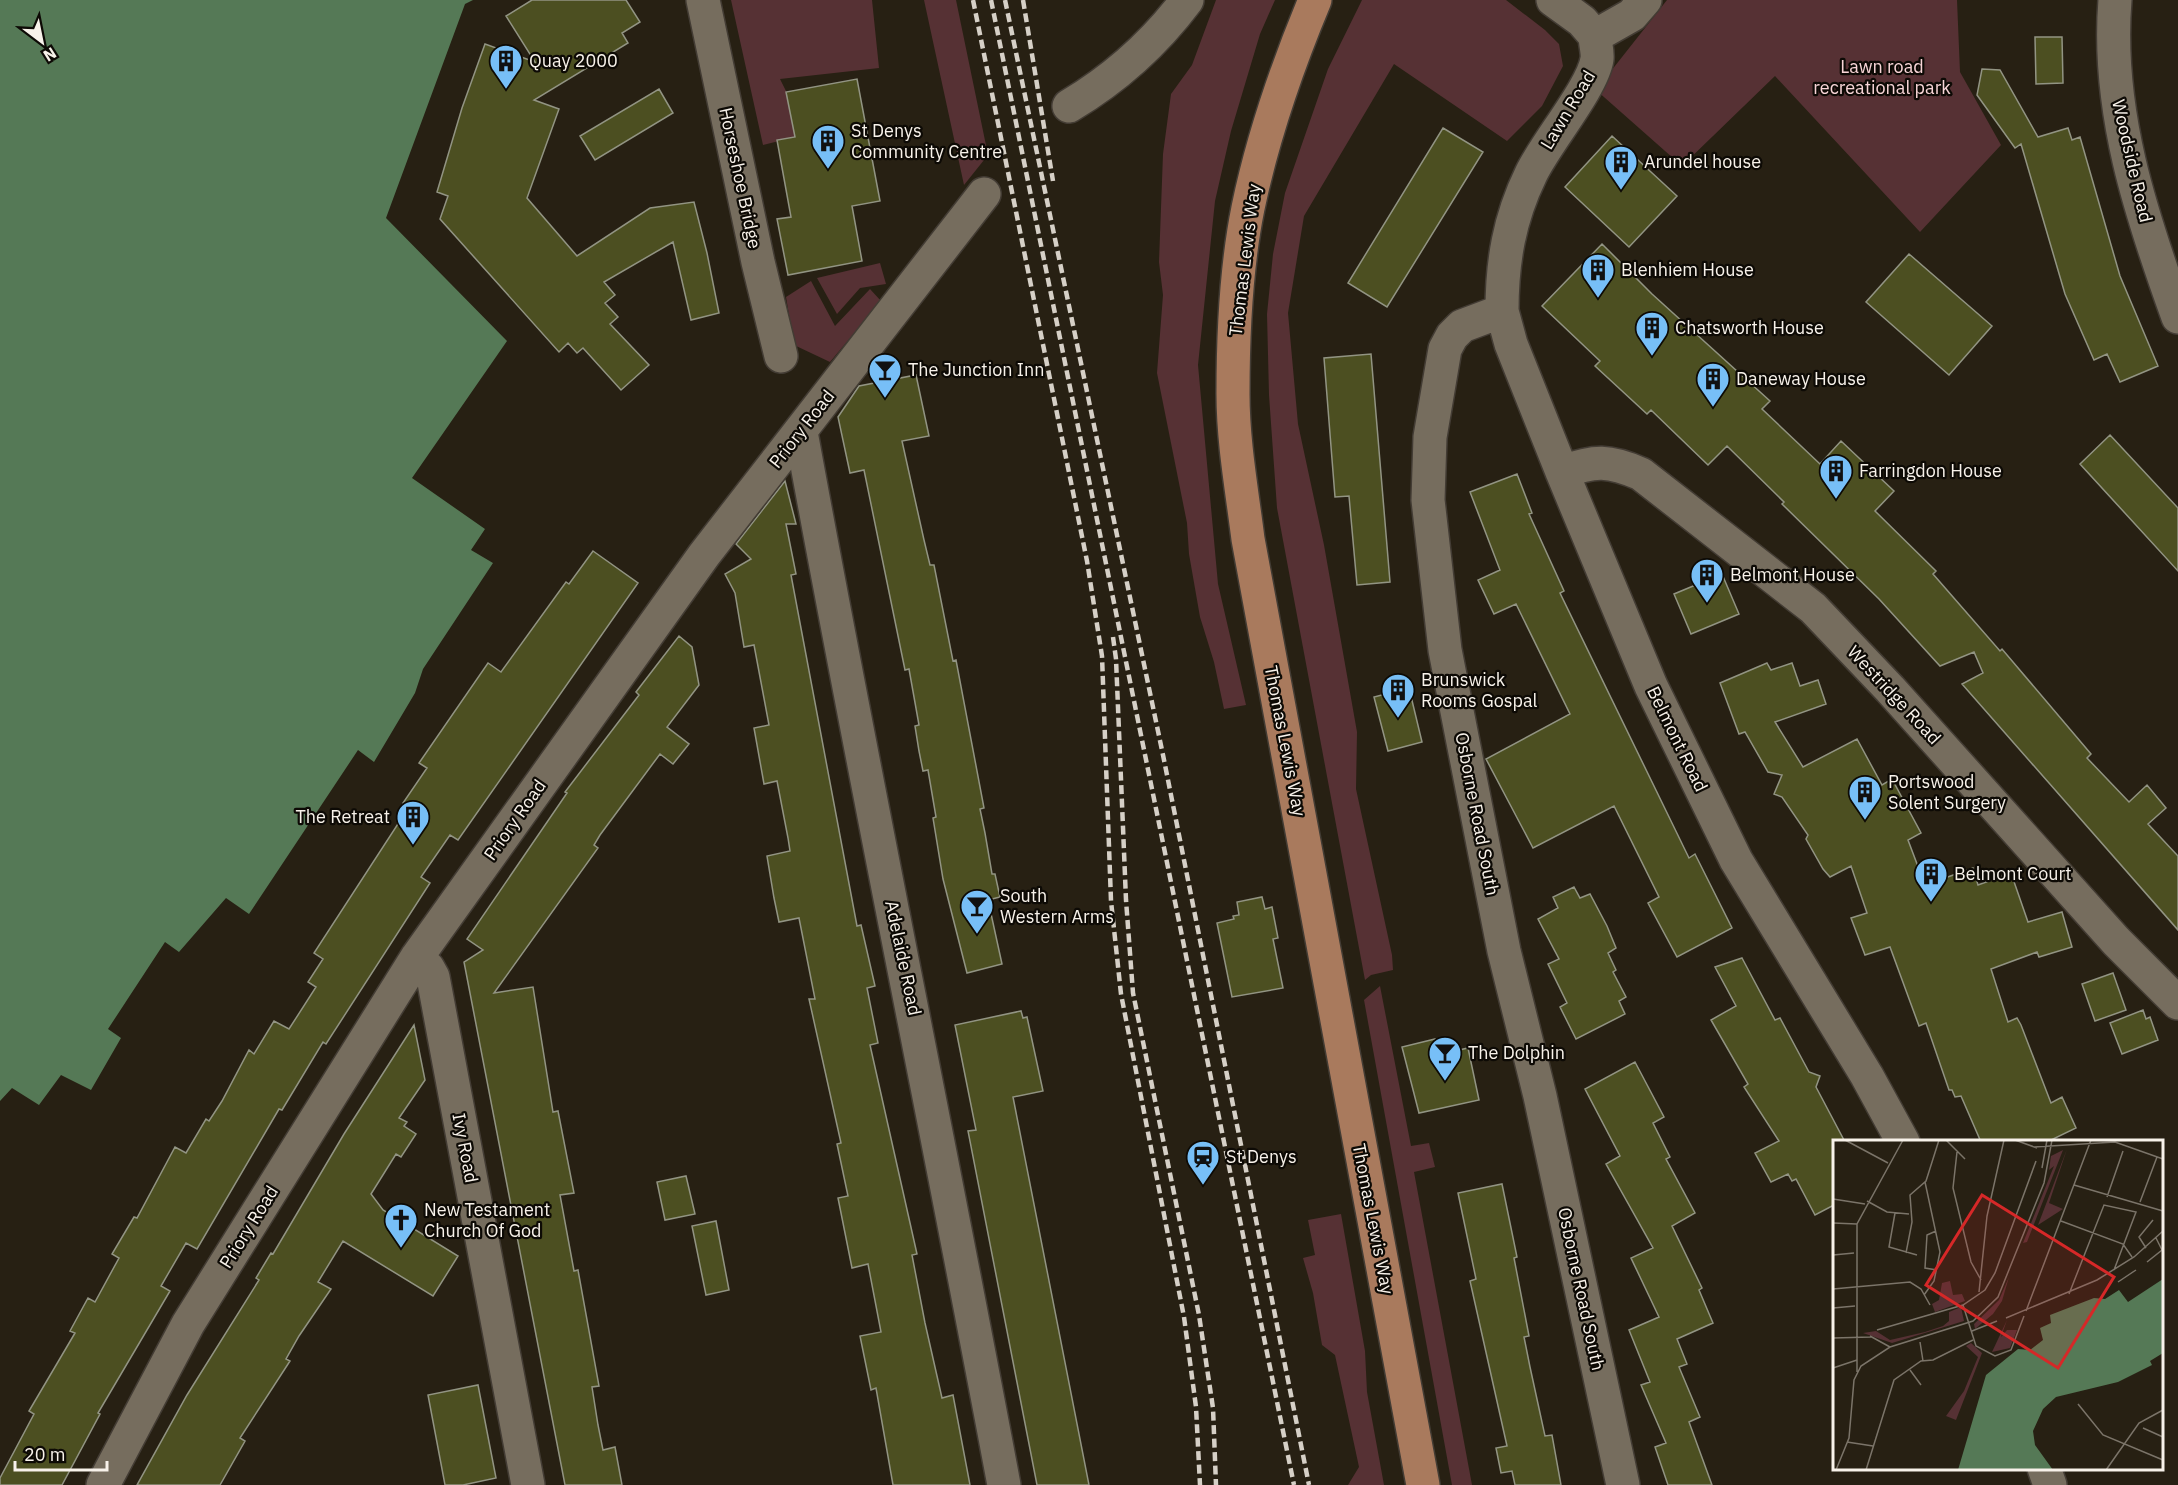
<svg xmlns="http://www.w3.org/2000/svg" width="2178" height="1485" viewBox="0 0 2178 1485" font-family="'IBM Plex Sans',sans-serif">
	<rect width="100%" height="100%" fill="#272013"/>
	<path fill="#563134" d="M731 0H872L879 68 780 79 786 91 795 137 763 145Z
		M924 0H956L988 155 964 185Z
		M1216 0H1275L1260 34 1231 131 1215 201 1198 365 1218 584 1246 705 1224 709 1214 662 1200 617 1189 554 1187 523 1157 373 1163 295 1159 262 1163 154 1171 94 1192 65Z
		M1362 0H1506L1545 30 1559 44 1563 66 1542 106 1507 141 1394 64 1304 216 1288 313 1298 424 1324 545 1357 732 1356 789 1392 955 1393 970 1371 975 1365 980 1277 508 1269 395 1267 314 1273 254 1285 193 1328 69Z
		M1667 0H1957L1960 72 2001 145 1920 232 1775 76 1682 166 1596 90Z
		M880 263 886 284 860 288 837 314 817 278Z
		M811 281 835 326 870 289 881 301 830 362 794 345 786 297Z
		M1380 986 1411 1146 1429 1143 1435 1167 1414 1172 1472 1485H1452L1364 1000Z
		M1341 1214 1365 1351 1367 1392 1384 1485H1348L1359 1467 1335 1355 1322 1345 1313 1293 1303 1258 1315 1255 1308 1220Z"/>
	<path fill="#557956" d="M0 0H473L465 4 386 218 507 341 412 478 485 529 471 550 493 563 423 669 415 693 374 762 358 750 249 914 226 898 179 952 165 942 108 1029 121 1038 91 1090 61 1075 39 1105 12 1088 0 1101Z"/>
	<path fill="#4c4f21" stroke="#929483" stroke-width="1.5" d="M532 0H626L640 22 622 33 628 43 534 100 559 109 527 198 577 256 650 208 694 202 707 253 719 313 691 320 673 242 604 282 615 295 605 303 618 317 610 324 649 365 621 390 583 348 577 353 568 343 559 352 440 219 448 196 437 192 462 108 485 44 535 62 506 16Z
		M2035 37H2062L2063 83 2036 84Z
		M1982 69 2000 70 2038 137 2068 128 2072 140 2080 137 2120 276 2158 366 2120 382 2107 354 2094 360 2065 294 2021 144 2015 148 1977 95Z
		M857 79 880 201 852 206 862 261 788 275 777 219 791 217 777 140 795 137 786 92Z
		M659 89 673 113 595 160 580 136Z
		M1443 128 1483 152 1387 307 1348 283Z
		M1612 136 1677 196 1629 247 1565 187Z
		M1602 244 1652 294 1770 401 1762 409 1820 464 1841 441 1894 491 1875 511 1936 571 1933 574 2000 651 2002 649 2091 754 2087 758 2129 802 2147 785 2166 808 2148 824 2178 856V930L1962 684 1983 673 1974 652 1940 666 1879 599 1782 504 1784 502 1727 446 1708 465 1651 410 1647 414 1595 366 1600 361 1542 306Z
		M1909 254 1992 326 1949 375 1866 302Z
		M1371 354 1390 582 1357 585 1349 496 1335 497 1324 358Z
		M916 375 929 436 902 441 924 540 930 565H934L953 661 956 660 984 808 980 809 985 833 992 874H995L1000 897 988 900 1002 964 967 973 943 879 933 818 936 817 928 770 923 771 919 751 915 726 919 725 909 669 905 670 864 470 850 473 838 417 859 386Z
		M2110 435 2178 508V571L2080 464Z
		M1517 474 1532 513 1529 514 1564 591 1560 593 1689 858 1695 854 1732 928 1677 957 1648 903 1659 897 1614 806 1533 848 1486 759 1570 714 1516 604 1494 614 1478 580 1500 570 1470 492Z
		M785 481 796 524H786L796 574 791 575 857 926 861 925 875 986 867 988 878 1043 870 1045 917 1254 912 1255 925 1323 942 1398 953 1395 970 1485H893L876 1388 871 1390 860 1336 881 1332 868 1264 852 1268 838 1198 848 1196 837 1144 841 1143 809 999H815L799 918 779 922 774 898 767 856 790 851 788 838 777 781 764 784 754 728 769 725 754 645 744 647 735 593 725 574 751 559 736 544Z
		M593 551 638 583 458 840 450 835 421 877 430 883 326 1044 323 1042 282 1110 279 1109 197 1249 186 1243 161 1286 170 1291 98 1413 100 1414 62 1485H0V1478L34 1414 29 1411 75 1333 70 1331 88 1298 95 1302 119 1258 112 1254 134 1217 137 1218 175 1147 186 1153 206 1119 209 1121 222 1101 249 1050 254 1054 274 1021 289 1029 316 987 308 982 323 959 314 953 409 807 403 803 427 768 419 763 488 663 501 672 566 582 569 584Z
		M1722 574 1739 614 1691 634 1674 594Z
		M679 636 692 647 699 685 667 727 689 744 673 764 660 754 600 835 594 845 598 848 494 993 533 987 553 1112 558 1111 574 1193 560 1195 574 1271 578 1270 599 1386 592 1387 598 1425 603 1450 615 1447 622 1485H565L464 962 483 950 467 939 567 793 565 792 639 695 636 692Z
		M1767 663 1771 670 1792 663 1800 686 1818 680 1826 704 1775 722 1803 767 1857 739 1882 785 1892 779 1921 833 1908 840 1925 885 1973 868 1978 885 2011 873 2028 922 2062 912 2072 947 2039 957 2037 952 1991 969 2008 1022 2017 1018 2021 1025 2051 1103 2062 1097 2076 1128 2047 1142H1981L1961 1096 1955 1097 1952 1090H1949L1926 1023 1919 1026 1890 947 1865 955 1851 918 1867 913 1851 866 1830 877 1823 869 1806 839 1808 835 1782 797 1774 794 1782 775 1768 772 1745 732 1739 734 1720 683Z
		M1409 688 1422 742 1388 751 1374 697Z
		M1574 887 1580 898 1590 894 1607 926 1616 948 1608 953 1616 970 1613 972 1626 997 1619 1001 1625 1014 1576 1039 1560 1007 1567 1003 1548 964 1559 959 1538 919 1558 908 1553 897Z
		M1262 897 1265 909 1272 907 1278 938 1273 939 1283 988 1232 997 1217 923 1234 919 1233 916 1239 915 1237 902Z
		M1742 958 1775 1020 1780 1018 1809 1072 1820 1076 1816 1087 1845 1142H1834V1205L1815 1215 1796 1179 1792 1181 1788 1174 1771 1182 1755 1153 1779 1141 1744 1087 1748 1084 1711 1020 1736 1006 1715 967Z
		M2113 973 2126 1010 2095 1021 2082 984Z
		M2143 1010 2146 1019 2150 1017 2158 1040 2122 1054 2110 1023Z
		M1021 1011 1023 1018 1027 1017 1043 1091 1013 1097 1089 1485H1037L968 1131 976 1130 955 1025Z
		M414 1025 425 1080 399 1118 407 1122 404 1126 416 1134 401 1157 396 1154 371 1194 383 1210 458 1256 433 1296 343 1241 318 1282 331 1289 299 1336 286 1359 290 1361 240 1438 245 1441 220 1485H137L187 1395 259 1280 256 1278 271 1253 273 1254 344 1134Z
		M1435 1039 1437 1055 1468 1048 1479 1100 1419 1113 1402 1047Z
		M1635 1062 1664 1117 1653 1123 1670 1157 1666 1159 1695 1213 1672 1226 1702 1288 1699 1290 1713 1323 1677 1339 1687 1364 1679 1367 1700 1417 1689 1422 1712 1485H1668L1655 1447 1666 1443 1641 1385 1650 1382 1629 1330 1659 1317 1631 1258 1653 1248 1606 1164 1620 1156 1585 1089Z
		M686 1176 695 1214 665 1220 657 1182Z
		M1502 1184 1517 1257 1514 1258 1529 1336 1524 1337 1530 1367 1545 1436 1552 1435 1561 1485H1515L1512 1471 1501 1473 1496 1448 1507 1446 1470 1281 1476 1279 1458 1193Z
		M716 1221 729 1290 706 1295 692 1226Z
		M478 1385 496 1478 463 1485H445L428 1395Z"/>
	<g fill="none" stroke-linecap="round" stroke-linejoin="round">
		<g stroke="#433c34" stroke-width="36">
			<path id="minor" d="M703 0 758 262 781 356
				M1553 0 1582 21 1595 36
				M2115 0C2106 110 2141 215 2178 317
				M1069 106C1116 78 1154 44 1187 0
				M1502 311 1511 344 1562 472 1651 686 1736 860 1867 1076 1903 1142
				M801 432C865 783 938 1133 1004 1485
				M1562 472C1595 460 1609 460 1641 474L1813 608 1890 689 2116 941 2178 1003
				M417 957 428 968 433 977 528 1485
				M2044 1468 2050 1485
				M103 1485 188 1324 417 957 704 555 984 194
				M1623 1485 1540 1096 1504 951 1445 650 1428 500 1430 437 1445 349 1452 336 1462 326 1502 311C1502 262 1509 219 1531 174 1545 144 1593 87 1597 59 1598 52 1595 43 1595 36L1632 15 1645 0"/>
		</g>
		<g stroke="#433c34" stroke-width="36">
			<path id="major" d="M1315 0C1287 67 1263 136 1248 208 1236 267 1233 333 1233 394 1233 442 1242 491 1248 539L1423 1485"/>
		</g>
		<use href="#minor" stroke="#766d5e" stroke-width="33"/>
		<use href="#major" stroke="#a97a5d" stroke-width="33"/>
		<path stroke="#d6d0c7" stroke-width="4.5" stroke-dasharray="9 4.5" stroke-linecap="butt" d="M973 0 1087 561 1102 656 1111 901 1121 994 1184 1317 1196 1407 1200 1485
			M991 0 1294 1485
			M1005 0 1163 755 1309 1485
			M1023 0 1053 181
			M1113 637 1116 659 1126 900 1133 993 1199 1315 1213 1408 1216 1485"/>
	</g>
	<defs>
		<g id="building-pin" transform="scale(1.725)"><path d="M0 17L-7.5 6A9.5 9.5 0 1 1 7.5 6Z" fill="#77bff7" stroke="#0d0a05"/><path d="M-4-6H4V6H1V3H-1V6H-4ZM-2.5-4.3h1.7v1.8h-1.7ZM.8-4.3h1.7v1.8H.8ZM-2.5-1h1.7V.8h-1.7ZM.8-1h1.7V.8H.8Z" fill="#111"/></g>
		<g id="bar-pin" transform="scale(1.725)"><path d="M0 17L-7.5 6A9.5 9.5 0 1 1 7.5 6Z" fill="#77bff7" stroke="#0d0a05"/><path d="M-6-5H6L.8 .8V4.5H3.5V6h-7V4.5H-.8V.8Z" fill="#111"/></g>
		<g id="station-pin" transform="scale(1.725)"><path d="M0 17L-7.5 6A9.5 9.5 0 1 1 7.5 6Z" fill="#77bff7" stroke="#0d0a05"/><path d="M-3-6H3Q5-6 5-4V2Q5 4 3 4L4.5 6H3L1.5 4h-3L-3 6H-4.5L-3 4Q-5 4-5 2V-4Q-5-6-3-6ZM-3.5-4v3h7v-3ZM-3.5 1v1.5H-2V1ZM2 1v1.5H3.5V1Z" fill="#111"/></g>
		<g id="church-pin" transform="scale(1.725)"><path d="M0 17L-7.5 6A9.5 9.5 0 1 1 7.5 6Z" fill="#77bff7" stroke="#0d0a05"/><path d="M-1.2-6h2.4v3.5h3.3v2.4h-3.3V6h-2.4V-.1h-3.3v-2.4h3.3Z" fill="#111"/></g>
	</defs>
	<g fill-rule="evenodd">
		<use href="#building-pin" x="506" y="61"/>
		<use href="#building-pin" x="828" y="141"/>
		<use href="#building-pin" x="1621" y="162"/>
		<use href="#building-pin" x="1598" y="270"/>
		<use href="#building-pin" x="1652" y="328"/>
		<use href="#bar-pin" x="885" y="370"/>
		<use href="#building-pin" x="1713" y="379"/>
		<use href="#building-pin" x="1836" y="471"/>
		<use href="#building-pin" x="1707" y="575"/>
		<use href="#building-pin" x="1398" y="690"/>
		<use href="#building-pin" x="1865" y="792"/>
		<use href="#building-pin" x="413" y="817"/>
		<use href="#building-pin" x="1931" y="874"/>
		<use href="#bar-pin" x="977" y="906"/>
		<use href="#bar-pin" x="1445" y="1053"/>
		<use href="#station-pin" x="1203" y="1157"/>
		<use href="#church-pin" x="401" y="1220"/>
	</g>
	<g text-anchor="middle" stroke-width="4.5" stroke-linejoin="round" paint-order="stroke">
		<g font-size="18" fill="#f8f2ea" stroke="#0d0a05" text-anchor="start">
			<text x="529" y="67">Quay 2000</text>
			<text x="851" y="137">St Denys<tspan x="851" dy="21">Community Centre</tspan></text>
			<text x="1644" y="168">Arundel house</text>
			<text x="1621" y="276">Blenhiem House</text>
			<text x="1675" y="334">Chatsworth House</text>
			<text x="908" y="376">The Junction Inn</text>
			<text x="1736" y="385">Daneway House</text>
			<text x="1859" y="477">Farringdon House</text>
			<text x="1730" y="581">Belmont House</text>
			<text x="1421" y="686">Brunswick<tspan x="1421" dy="21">Rooms Gospal</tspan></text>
			<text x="1888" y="788">Portswood<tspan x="1888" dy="21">Solent Surgery</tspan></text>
			<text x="390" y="823" text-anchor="end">The Retreat</text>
			<text x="1954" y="880">Belmont Court</text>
			<text x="1000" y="902">South<tspan x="1000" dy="21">Western Arms</tspan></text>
			<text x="1468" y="1059">The Dolphin</text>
			<text x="1226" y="1163">St Denys</text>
			<text x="424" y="1216">New Testament<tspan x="424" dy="21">Church Of God</tspan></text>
		</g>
		<g font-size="18" fill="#f8d5d7" stroke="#0d0a05">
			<text x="1882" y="73">Lawn road<tspan x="1882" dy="21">recreational park</tspan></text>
		</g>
		<g font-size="18" fill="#f8f2ea" stroke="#0d0a05">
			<text transform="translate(1568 110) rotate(-59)" y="6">Lawn Road</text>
			<text transform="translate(2132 161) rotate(77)" y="6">Woodside Road</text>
			<text transform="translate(740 178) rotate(78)" y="6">Horseshoe Bridge</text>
			<text transform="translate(1245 260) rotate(-83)" y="6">Thomas Lewis Way</text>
			<text transform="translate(802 429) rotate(-52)" y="6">Priory Road</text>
			<text transform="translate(1894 695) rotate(47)" y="6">Westridge Road</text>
			<text transform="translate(1677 739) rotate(64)" y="6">Belmont Road</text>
			<text transform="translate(1285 741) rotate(79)" y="6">Thomas Lewis Way</text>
			<text transform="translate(1477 814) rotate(79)" y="6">Osborne Road South</text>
			<text transform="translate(515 820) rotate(-55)" y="6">Priory Road</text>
			<text transform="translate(903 958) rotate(78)" y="6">Adelaide Road</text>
			<text transform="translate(465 1148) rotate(79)" y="6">Ivy Road</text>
			<text transform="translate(1373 1219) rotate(79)" y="6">Thomas Lewis Way</text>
			<text transform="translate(249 1227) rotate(-58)" y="6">Priory Road</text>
			<text transform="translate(1581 1289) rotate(78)" y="6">Osborne Road South</text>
		</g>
	</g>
	<g transform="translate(1833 1140)">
		<rect width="330" height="330" fill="#272013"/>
		<path d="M234 9 216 63 230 69 205 85ZM230 10 194 102 190 103 221 26 216 30 218 16ZM176 137 169 161 160 174 142 189 141 184 166 160ZM117 141 120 155 129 154 132 161 102 172 99 164 106 160 109 143ZM128 167 131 181 59 203 30 193 43 191 57 200 92 192 110 186 116 181V172ZM174 180 168 197 174 190H184L177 208 159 212ZM138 203 149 213 123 280 113 276 131 251 145 217 133 206Z" fill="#563134"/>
		<path d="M330 139V213L317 221 319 225 285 242 223 257 210 269 200 291 202 305 220 330H125L153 235 185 209 197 210 210 200 207 188 218 183 217 175 261 158 272 159 286 150 295 162Z" fill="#557956"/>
		<path fill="none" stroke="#7b7469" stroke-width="1.5" d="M12 0 55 23M113 0 132 19M182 0 204 8M201 7 282 2 330 19M124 12 120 48 138 122 148 140M209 28 214 0M241 45 330 71M274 57 290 11M0 59 32 64M34 61 54 72 76 74M307 62 324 17M62 73 56 107 84 115M228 81 290 104 299 117M0 83 24 84M103 91 94 95 92 128 104 130M313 108 306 97 320 80M73 113 79 82 77 55 93 41 106 0M0 115 21 113M314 122 329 110 323 98M285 142 303 130M0 149 77 142 88 149 97 165M146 152 154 76 171 0M236 154 271 65 303 72 281 130M91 155 101 141 107 112 92 42M130 165 143 206 162 216 178 210 191 176M0 168 22 166M193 171 258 0M173 178 264 140 301 117 330 91M44 190 130 165 152 150 162 133 203 21M139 191 164 181M37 196 57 207M0 198 38 197M87 202 90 221M0 228 24 220M77 230 88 245M24 232V84L70 0M245 264 270 295 330 320M310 288 330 297M14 302 40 306M3 330 16 298 21 240 28 226 57 207 140 181 165 157 211 43 219 0M33 330 61 240 88 221 100 220 140 200M273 330 306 283 330 270"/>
		<path fill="#d62828" fill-opacity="0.15" stroke="#d62828" stroke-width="3" d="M149 55 281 137 225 228 93 145Z"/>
		<rect width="330" height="330" fill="none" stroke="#f8f2ea" stroke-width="3"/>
	</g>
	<g transform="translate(42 42) rotate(148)" stroke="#0d0a05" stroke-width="4.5" paint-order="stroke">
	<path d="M0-4.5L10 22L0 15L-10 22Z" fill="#f8f2ea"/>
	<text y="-9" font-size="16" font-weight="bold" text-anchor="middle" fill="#f8f2ea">N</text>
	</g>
	<path d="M15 1461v9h92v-9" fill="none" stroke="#f8f2ea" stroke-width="3"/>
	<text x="24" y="1461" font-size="18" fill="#f8f2ea" stroke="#0d0a05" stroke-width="4.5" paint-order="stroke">20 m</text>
</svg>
